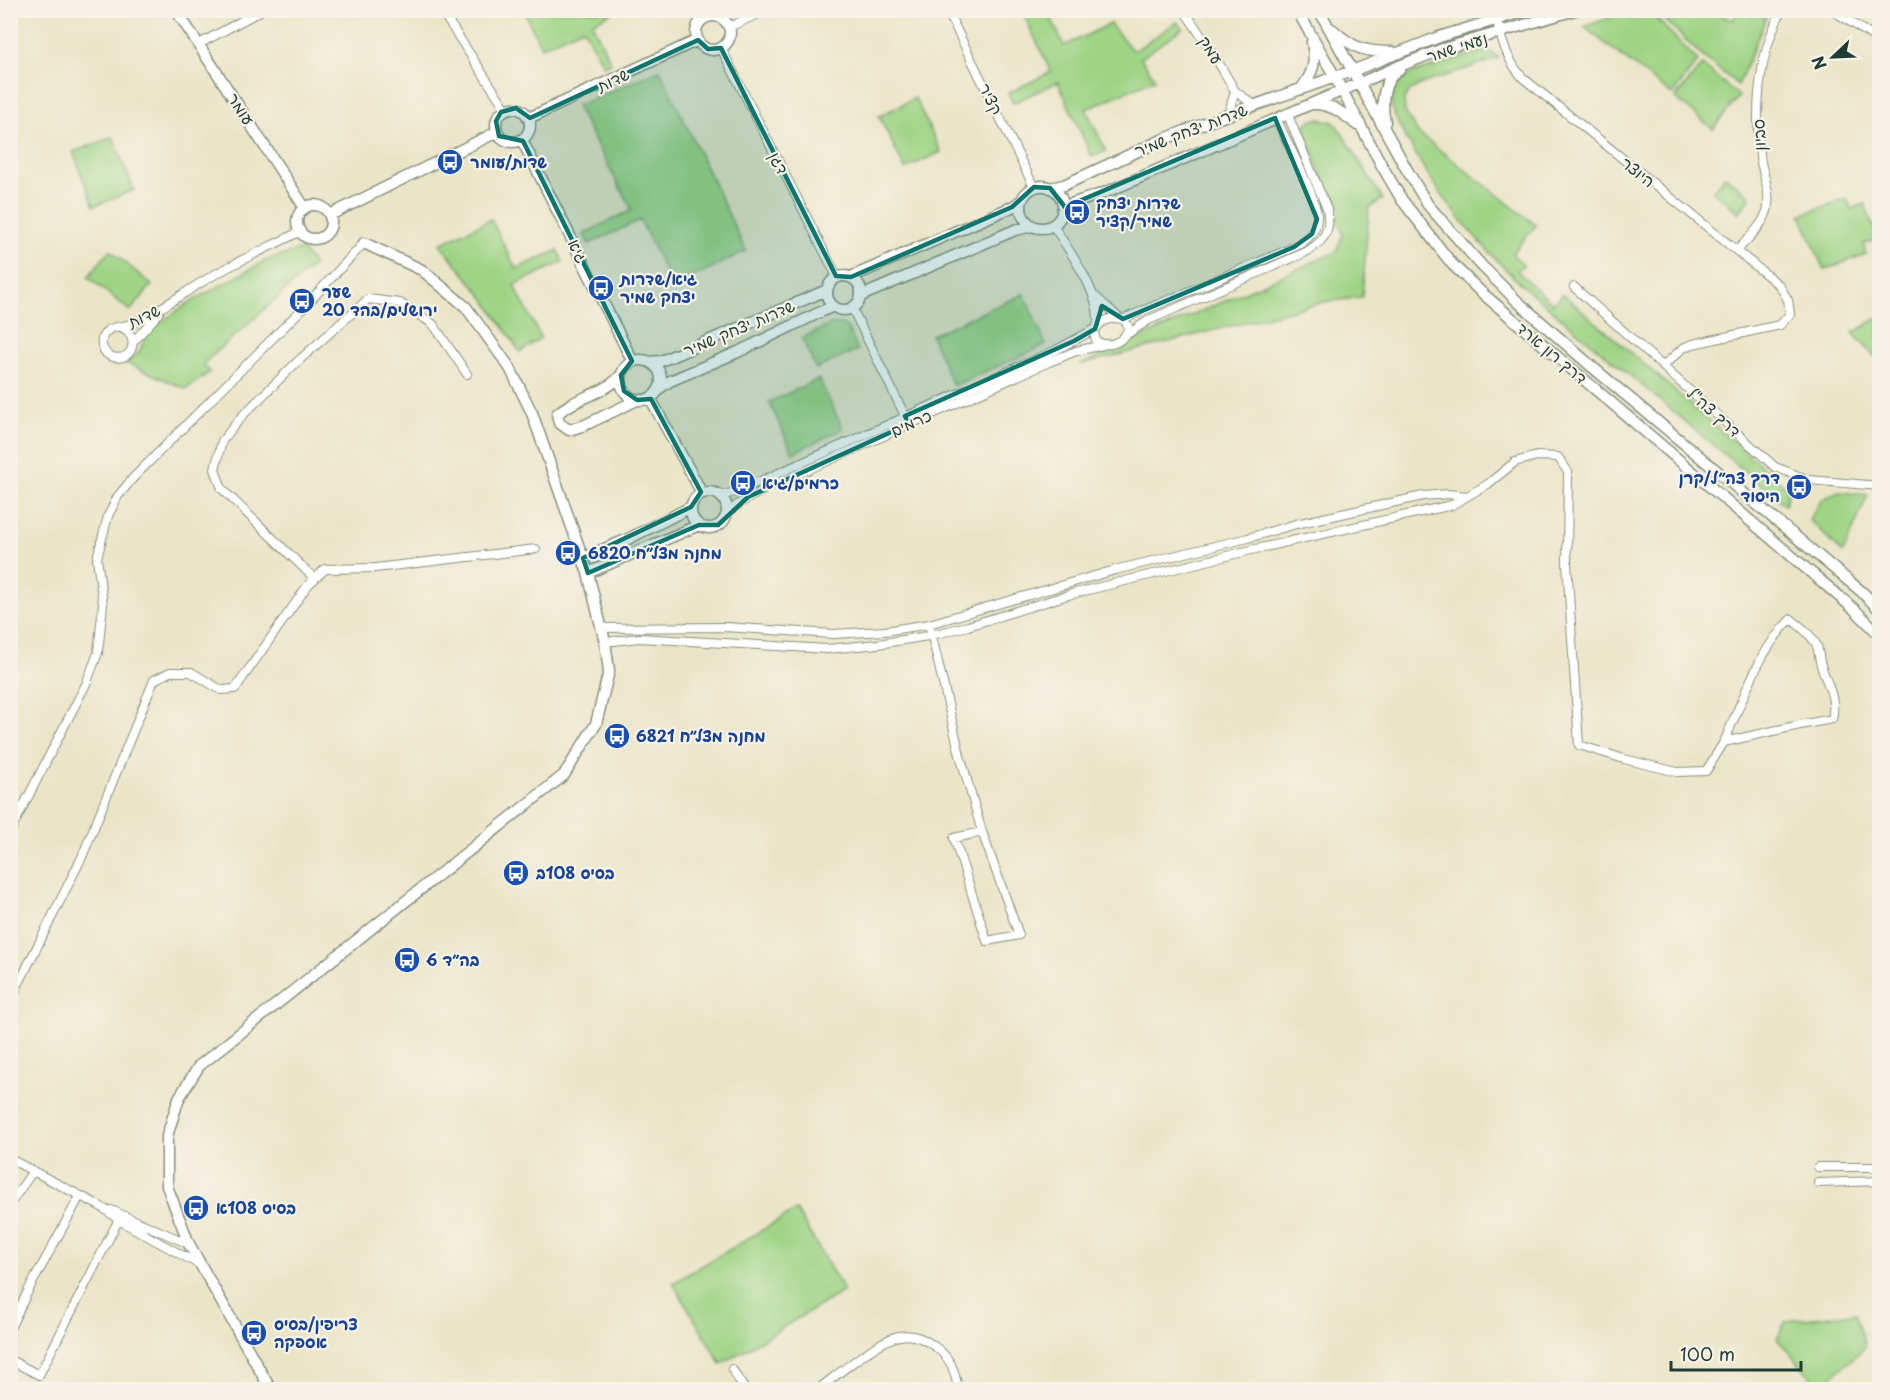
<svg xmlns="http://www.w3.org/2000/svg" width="1890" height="1400" viewBox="0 0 1890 1400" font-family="'Playpen Sans','Playpen Sans Hebrew',sans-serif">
	<rect width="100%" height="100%" fill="#f7f3e8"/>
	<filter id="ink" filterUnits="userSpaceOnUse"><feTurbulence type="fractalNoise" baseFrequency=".0167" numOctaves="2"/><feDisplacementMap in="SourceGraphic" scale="12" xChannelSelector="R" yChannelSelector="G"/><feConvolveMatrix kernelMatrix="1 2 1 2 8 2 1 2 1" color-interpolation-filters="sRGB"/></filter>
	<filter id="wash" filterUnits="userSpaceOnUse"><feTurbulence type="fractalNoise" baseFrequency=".008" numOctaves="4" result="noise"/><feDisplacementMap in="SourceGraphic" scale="24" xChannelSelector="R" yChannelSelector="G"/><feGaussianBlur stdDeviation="1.35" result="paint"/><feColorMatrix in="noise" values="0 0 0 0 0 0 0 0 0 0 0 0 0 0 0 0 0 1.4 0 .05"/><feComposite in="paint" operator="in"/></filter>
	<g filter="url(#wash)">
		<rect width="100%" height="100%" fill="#ebe5c8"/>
		<path fill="#9fd485" stroke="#5f885c" stroke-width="1.5" d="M1630 10 1649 11 1698 61 1672 95 1584 27Z
			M524 11H615L592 23 611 63 604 66 583 28 541 47Z
			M1022 11H1048L1064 46 1110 24 1132 50 1137 49 1177 22 1183 28 1141 58 1155 79 1086 109 1106 151 1092 157 1058 82 1013 103 1008 93 1051 72Z
			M1656 11H1711L1733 20 1738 11H1756L1766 18 1738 85 1701 55Z
			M1485 50 1489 51 1499 58 1421 84 1411 90 1404 99 1405 112 1418 133 1536 225 1512 254 1524 265 1517 271 1553 304 1563 294 1786 487 1788 494 1785 505 1523 286C1478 244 1439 197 1409 143 1401 129 1387 109 1393 92 1396 85 1402 80 1408 75Z
			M1702 65 1739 96 1713 129 1675 98Z
			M660 70 746 251 673 287 640 220 589 244 583 234 632 210 576 106Z
			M915 98 941 152 905 169 879 116Z
			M1321 119 1333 122 1340 130 1383 199 1369 208 1362 297 1324 302 1079 365 1336 252 1343 234 1305 131V125L1312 120Z
			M113 137 134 190 94 206 73 152Z
			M1725 176 1751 197 1739 213 1713 191Z
			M1847 198 1851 209 1865 204 1878 239 1863 244 1866 254 1824 270 1801 215Z
			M491 219 516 269 558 250 563 262 514 285 541 338 520 352 484 298 440 244Z
			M302 249 314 265 203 364 210 372 186 389 126 363 139 352 146 336 153 328 187 304 267 260Z
			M110 250 152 285 130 311 88 277Z
			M1024 294 1046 345 953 386 931 335Z
			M1879 317V361L1853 333Z
			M842 324 847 327 858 350 816 369 802 338 830 325Z
			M819 379 843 429 793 453 769 402Z
			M1839 492 1868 495 1843 553 1809 520 1822 499Z
			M796 1210 844 1291 721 1364 673 1283Z
			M1856 1313 1865 1347 1820 1387 1777 1339 1786 1321Z"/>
	</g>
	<g filter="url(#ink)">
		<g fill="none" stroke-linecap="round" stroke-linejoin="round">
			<g stroke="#85917e" stroke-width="10">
				<path id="street" d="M441 10 506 109
					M947 10 1034 187
					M1184 10 1217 60 1235 91 1254 105
					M1832 10 1880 41
					M1497 20C1501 41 1508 62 1523 78L1779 285 1788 300 1790 314 1780 325 1693 344 1683 348 1663 366
					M729 27 767 10
					M199 44 262 10
					M721 48 837 277
					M1228 115 1235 91
					M1053 225C1068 250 1104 297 1097 326
					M1737 251C1747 239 1762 227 1767 211 1772 192 1762 174 1760 156 1755 107 1758 55 1782 10
					M1574 287 1775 467 1809 480 1880 486
					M1096 297 1118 317
					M852 308 907 420
					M1116 318C1142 320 1120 355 1096 341L1094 332C1099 322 1106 319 1116 318Z
					M1123 319 1294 247C1307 241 1316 233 1317 219 1319 201 1288 145 1280 126L1275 118
					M121 327C141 335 133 363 113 357 102 354 98 340 106 332 112 326 120 327 127 325 136 322 144 318 152 313 171 303 188 290 207 279 237 261 270 247 301 231
					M1126 335 1149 320 1304 253C1323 243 1332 231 1327 209L1287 113
					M133 342 159 313
					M717 494 723 495 736 492 1056 350 1095 329
					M726 514 740 503 767 488 1049 362 1076 351 1103 345
					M315 579 222 489 215 469 222 441 242 416 296 363 368 299 400 303 433 324 467 374
					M929 624 960 755 982 832 1019 935 987 941 954 838 982 832
					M601 628 725 627 833 634 885 631 929 624 1115 570 1248 538 1296 524 1423 496 1448 494 1467 496
					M605 642 639 638 827 649 878 644 928 636 968 626 1068 595 1251 550 1452 505 1488 484 1515 462 1537 456 1558 457 1568 472 1567 563 1579 745 1624 759 1677 772 1706 771 1724 742 1800 725 1832 719C1837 699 1827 684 1821 665 1819 659 1819 652 1817 646 1812 635 1800 626 1791 619 1758 651 1743 700 1724 742
					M10 832 86 684 98 653 103 604 97 558 108 516 118 496 133 478 308 303 364 243
					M10 1001 82 857 154 680 170 672H191L221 690 235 689 308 585 325 569 375 568 536 549
					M10 1159 100 1206 124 1223 198 1264
					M1818 1167H1880
					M1818 1183 1880 1181
					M10 1204 33 1171
					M111 1210 189 1244
					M10 1328 28 1291 80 1196
					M10 1360 39 1375 119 1219
					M732 1369 745 1390
					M817 1390C836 1376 878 1340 899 1336 913 1333 924 1339 934 1346 951 1358 955 1370 958 1390"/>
			</g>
			<g stroke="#85917e" stroke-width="13">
				<path id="secondary" d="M176 10 305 208
					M1297 10 1335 77 1382 166 1402 200 1452 264 1481 292 1854 609 1880 635
					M1319 10 1407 170 1428 205 1481 265 1517 301 1591 366 1862 592 1880 610
					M696 33a17 17 0 1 1 34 0a17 17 0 1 1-34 0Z
					M1332 29C1354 49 1364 52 1393 52
					M1301 89C1314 72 1316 62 1312 42
					M1313 104C1332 104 1343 113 1357 125
					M496 125a17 17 0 1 1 34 0a17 17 0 1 1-34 0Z
					M529 118 698 40
					M1385 122C1381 104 1382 79 1400 69
					M522 140 633 362
					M1021 207a21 21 0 1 1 42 0a21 21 0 1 1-42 0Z
					M1050 188 1064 185 1162 140 1216 119 1352 71 1439 37 1528 10
					M297 222a17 17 0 1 1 34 0a17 17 0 1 1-34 0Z
					M1062 211 1071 204 1104 193 1397 67 1443 49 1575 10
					M330 215 497 132
					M827 293a17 17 0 1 1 34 0a17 17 0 1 1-34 0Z
					M851 277 1012 207 1022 200
					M861 296 1015 230 1033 226
					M621 380a20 20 0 1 1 40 0a20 20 0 1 1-40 0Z
					M650 362 661 361 827 290
					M621 375C605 395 575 397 557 414L559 423 569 430 585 425 637 400
					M660 388 670 381 738 352 833 306
					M650 398 702 493
					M691 510a18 18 0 1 1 36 0a18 18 0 1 1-36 0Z
					M583 558 628 539 691 507
					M588 573 699 525
					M271 1390 189 1244 167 1186V1136L179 1098 199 1066 564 775 596 724 609 671 605 642 588 573 532 413 510 368 466 307 422 270 364 243"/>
			</g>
			<use href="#street" stroke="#fff" stroke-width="8"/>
			<use href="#secondary" stroke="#fff" stroke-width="10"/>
		</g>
	</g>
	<path fill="#0f766e" fill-opacity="0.2" stroke="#0f766e" stroke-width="4.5" stroke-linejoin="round" d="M698 40 708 49 721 48 836 276 851 277 1012 207 1034 187 1050 188 1065 207 1275 118 1317 219 1312 234 1294 247 1123 319 1102 306 1095 329 1074 341 905 416 909 424 748 497 718 525H699L588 573 583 558 691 507 701 492 651 399 637 400 624 391 621 375 632 361 523 141 499 136 496 121 501 112 516 108 530 118Z"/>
	<defs>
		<g id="bus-disc" transform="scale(1.35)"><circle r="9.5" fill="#1a4fb4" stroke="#f7f3e8"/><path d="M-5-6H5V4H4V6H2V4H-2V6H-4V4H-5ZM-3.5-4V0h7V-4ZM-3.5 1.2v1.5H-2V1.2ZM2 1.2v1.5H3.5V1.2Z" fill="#fff"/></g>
	</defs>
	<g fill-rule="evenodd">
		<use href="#bus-disc" x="450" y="162"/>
		<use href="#bus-disc" x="1077" y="212"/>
		<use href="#bus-disc" x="601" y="288"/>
		<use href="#bus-disc" x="302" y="301"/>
		<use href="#bus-disc" x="743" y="483"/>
		<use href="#bus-disc" x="1799" y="487"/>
		<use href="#bus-disc" x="568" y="553"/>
		<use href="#bus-disc" x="617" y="736"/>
		<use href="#bus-disc" x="516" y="873"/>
		<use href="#bus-disc" x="407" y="960"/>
		<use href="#bus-disc" x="196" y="1208"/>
		<use href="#bus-disc" x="254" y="1333"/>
	</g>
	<g text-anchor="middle" stroke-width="4.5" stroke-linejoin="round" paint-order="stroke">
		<g font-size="16" fill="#1f3d34" stroke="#f7f3e8">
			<text transform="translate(1457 47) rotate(-18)" y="6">נעמי שמר</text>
			<text transform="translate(1211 50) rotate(58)" y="6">עמק</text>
			<text transform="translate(613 80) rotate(-25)" y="6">שדות</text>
			<text transform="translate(991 99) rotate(64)" y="6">קציר</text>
			<text transform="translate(241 109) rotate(57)" y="6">עומר</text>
			<text transform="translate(1191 130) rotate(-21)" y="6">שדרות יצחק שמיר</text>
			<text transform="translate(1759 135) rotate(-93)" y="6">סביון</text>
			<text transform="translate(779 163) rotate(63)" y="6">דגן</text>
			<text transform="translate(1638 172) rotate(39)" y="6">היוצר</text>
			<text transform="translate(578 251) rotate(64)" y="6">גיא</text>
			<text transform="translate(144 316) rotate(-25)" y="6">שדות</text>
			<text transform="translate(739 328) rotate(-23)" y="6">שדרות יצחק שמיר</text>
			<text transform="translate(1552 353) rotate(40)" y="6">דרך רון ארד</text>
			<text transform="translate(1714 412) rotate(42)" y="6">דרך צה"ל</text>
			<text transform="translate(911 423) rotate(-24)" y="6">כרמים</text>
		</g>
		<g font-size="16" font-weight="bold" fill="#164399" stroke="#f7f3e8" text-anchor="start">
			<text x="470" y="168">שדות/עומר</text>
			<text x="1096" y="209">שדרות יצחק<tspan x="1096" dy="18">שמיר/קציר</tspan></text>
			<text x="620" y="285">גיא/שדרות<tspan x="620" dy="18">יצחק שמיר</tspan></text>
			<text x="322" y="298">שער<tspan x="322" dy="18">ירושלים/בהד 20</tspan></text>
			<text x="1780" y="484" text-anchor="end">דרך צה״ל/קרן<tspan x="1780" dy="18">היסוד</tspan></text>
			<text x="762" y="489">כרמים/גיא</text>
			<text x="588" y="559">מחנה מצל״ח 6820</text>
			<text x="636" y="742">מחנה מצל״ח 6821</text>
			<text x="536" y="879">בסיס 108ב</text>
			<text x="426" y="966">בה״ד 6</text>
			<text x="216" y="1214">בסיס 108א</text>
			<text x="274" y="1330">צריפין/בסיס<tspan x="274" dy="18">אספקה</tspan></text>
		</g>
	</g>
	<rect width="1890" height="1400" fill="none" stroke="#f7f3e8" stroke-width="36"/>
	<g transform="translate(1833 57) rotate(247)" stroke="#f7f3e8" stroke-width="4.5" paint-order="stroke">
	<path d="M0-4.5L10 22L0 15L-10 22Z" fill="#1f3d34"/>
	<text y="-9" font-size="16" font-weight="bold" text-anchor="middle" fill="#1f3d34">N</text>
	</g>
	<path d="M1671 1361v9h130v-9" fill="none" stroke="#1f3d34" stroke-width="3"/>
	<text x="1680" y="1361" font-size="18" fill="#1f3d34" stroke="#f7f3e8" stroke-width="4.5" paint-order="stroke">100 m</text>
</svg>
